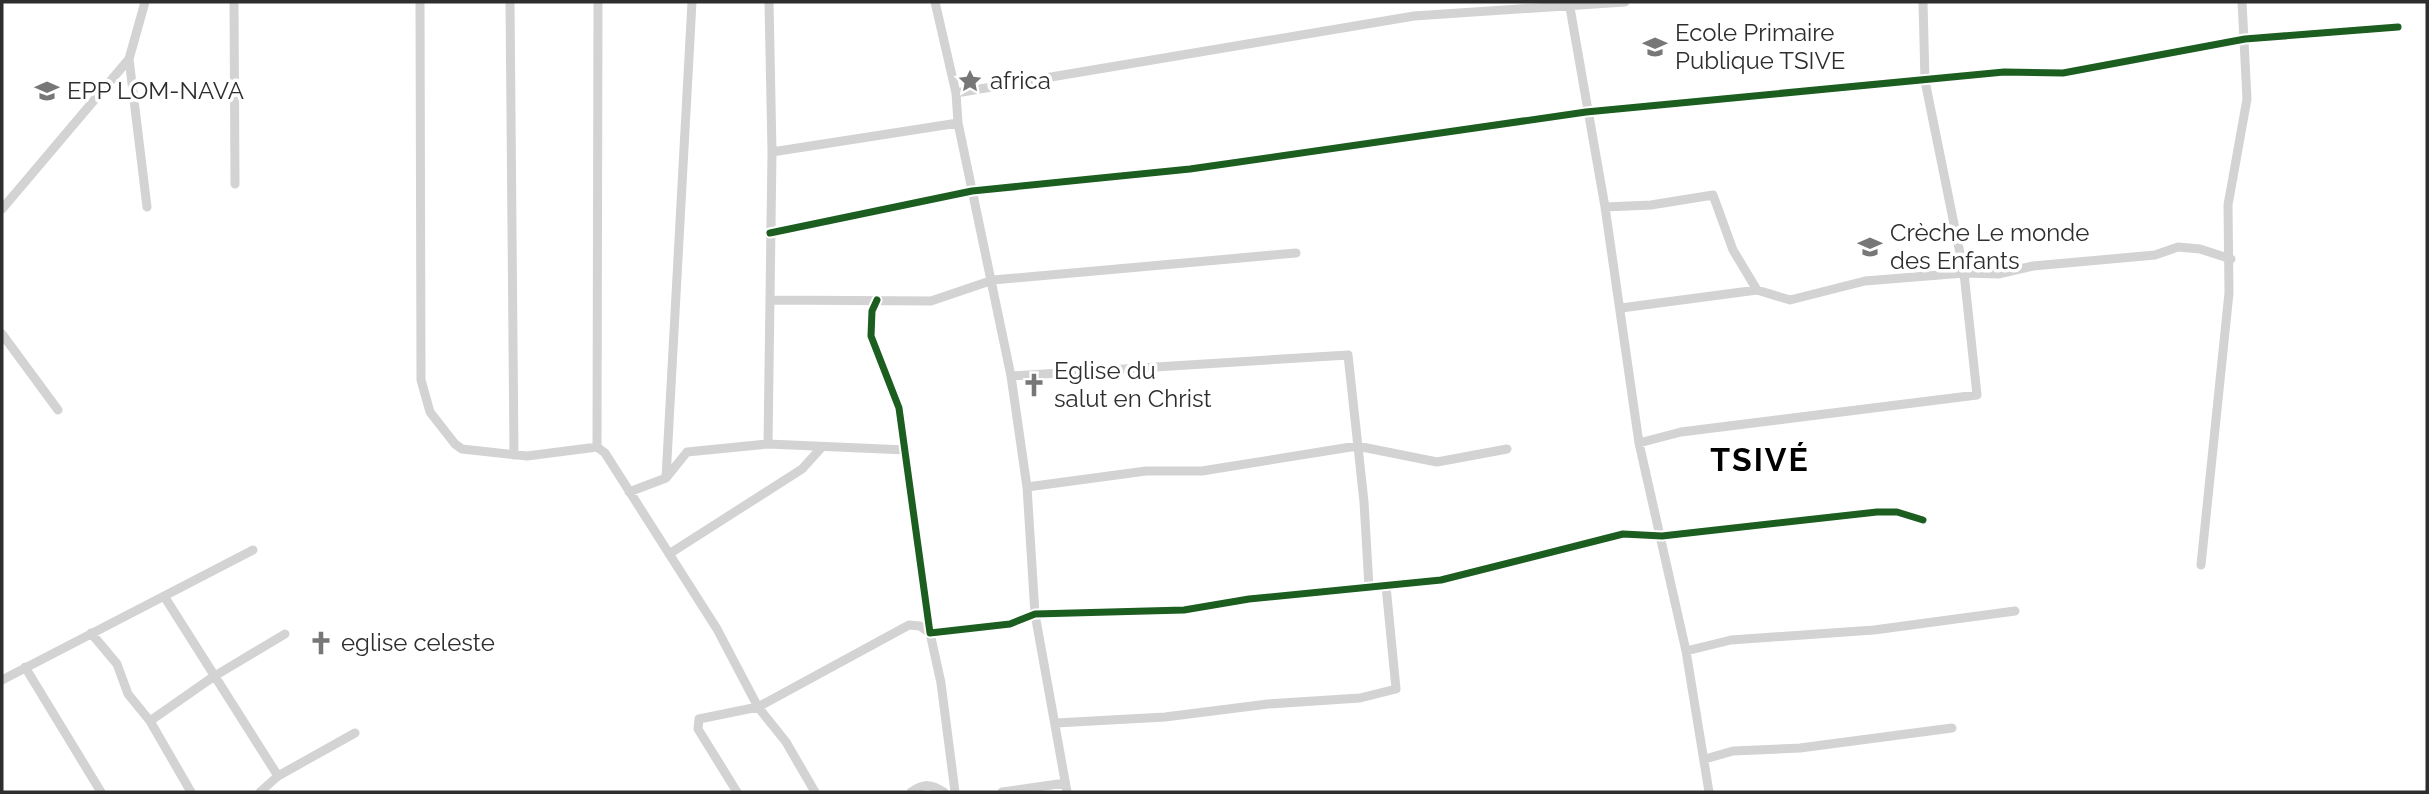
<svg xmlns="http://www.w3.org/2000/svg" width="2429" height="794" viewBox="0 0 2429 794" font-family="Raleway,sans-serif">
	<rect width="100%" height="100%" fill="#fff"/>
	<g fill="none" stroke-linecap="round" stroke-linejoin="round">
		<path stroke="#d3d3d3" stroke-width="9" d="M234 2 235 184
			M420 2 421 380 430 412 455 444 462 449 527 456 597 447
			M510 2 514 455
			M598 2 597 447 605 453 717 629 758 707 786 742 815 792
			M935 2 956 93 958 123 1011 376 1027 487 1035 614 1067 792
			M1569 2 1605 207 1639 443 1686 651 1709 792
			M129 59 147 207
			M956 93 1414 16 1625 2
			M772 152 958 123
			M1605 207 1651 205 1713 195 1733 250 1757 290
			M2 209 129 59 145 2
			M770 233 972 191 1190 169 1586 112 2004 72 2063 73 2245 39 2398 27
			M770 300 931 301 993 280 1296 253
			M877 300 872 311 871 336 899 408 930 633 1010 624 1035 614 1184 610 1249 599 1441 580 1623 534 1662 536 1877 512H1897L1923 520
			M1621 308 1757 290 1790 300 1865 281 1964 273 1998 274 2033 266 2155 255 2178 247 2200 249 2231 259
			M2 334 58 410
			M1011 376 1348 355 1364 502 1369 587
			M1639 443 1681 432 1977 395 1964 273 1925 81 1923 2
			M768 444 772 152 769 2
			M666 478 692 2
			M1027 487 1146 471H1202L1357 446 1437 462 1507 449
			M629 492 666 478 687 452 768 444 906 450
			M669 554 802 469 822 447
			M2201 565 2229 293 2228 205 2247 99 2242 2
			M164 596 278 776 260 792
			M91 633 117 664 128 694 150 721 191 792
			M1686 651 1731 640 1874 630 2015 611
			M25 667 101 792
			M2 680 253 550
			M150 721 213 677 285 634
			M1056 723 1165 717 1268 704 1360 698 1396 689 1386 586
			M1705 759 1733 751 1800 748 1952 728
			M278 776 355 733
			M737 792 698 729 699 719 758 707 909 625 920 626 930 633 941 683 955 792
			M911 792C925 783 931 784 944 792
			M1002 792 1065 783"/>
		<g stroke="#fff" stroke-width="11">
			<path id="cycleway" d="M770 233 972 191 1190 169 1586 112 2004 72 2063 73 2245 39 2398 27
				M877 300 872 311 871 336 899 408 930 633 1010 624 1035 614 1184 610 1249 599 1441 580 1623 534 1662 536 1877 512H1897L1923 520"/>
		</g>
		<use href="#cycleway" stroke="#1b5e20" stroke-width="7"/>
	</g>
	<defs>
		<g id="school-bare" transform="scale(1.89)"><path d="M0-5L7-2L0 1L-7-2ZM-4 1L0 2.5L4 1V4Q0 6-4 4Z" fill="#777" stroke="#fff" stroke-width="2.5" paint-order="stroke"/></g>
		<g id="sight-bare" transform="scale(1.89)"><path d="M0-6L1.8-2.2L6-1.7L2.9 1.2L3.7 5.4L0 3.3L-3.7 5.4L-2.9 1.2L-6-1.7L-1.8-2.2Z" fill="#777" stroke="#fff" stroke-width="2.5" paint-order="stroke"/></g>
		<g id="church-bare" transform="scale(1.89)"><path d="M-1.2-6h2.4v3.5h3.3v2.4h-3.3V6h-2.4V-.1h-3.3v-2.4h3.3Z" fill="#777" stroke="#fff" stroke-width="2.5" paint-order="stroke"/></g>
	</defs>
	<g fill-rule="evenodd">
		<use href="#school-bare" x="1655" y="47"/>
		<use href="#sight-bare" x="970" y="81"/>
		<use href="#school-bare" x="47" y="91"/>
		<use href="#school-bare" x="1870" y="247"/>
		<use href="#church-bare" x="1034" y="385"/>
		<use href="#church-bare" x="321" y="643"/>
	</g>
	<g text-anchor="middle" stroke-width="7" stroke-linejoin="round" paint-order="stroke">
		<g font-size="24" fill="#2e2e2e" stroke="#fff" text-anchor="start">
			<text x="1675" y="41">Ecole Primaire<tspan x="1675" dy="28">Publique TSIVE</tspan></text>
			<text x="990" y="89">africa</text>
			<text x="67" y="99">EPP LOM-NAVA</text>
			<text x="1890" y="241">Crèche Le monde<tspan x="1890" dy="28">des Enfants</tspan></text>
			<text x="1054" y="379">Eglise du<tspan x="1054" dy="28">salut en Christ</tspan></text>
			<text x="341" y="651">eglise celeste</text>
		</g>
		<g font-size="32" font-weight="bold" letter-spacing="2" fill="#000" stroke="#fff">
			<text x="1760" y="471">TSIVÉ</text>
		</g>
	</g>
	<rect width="2429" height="794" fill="none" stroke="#2e2e2e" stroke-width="7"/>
</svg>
